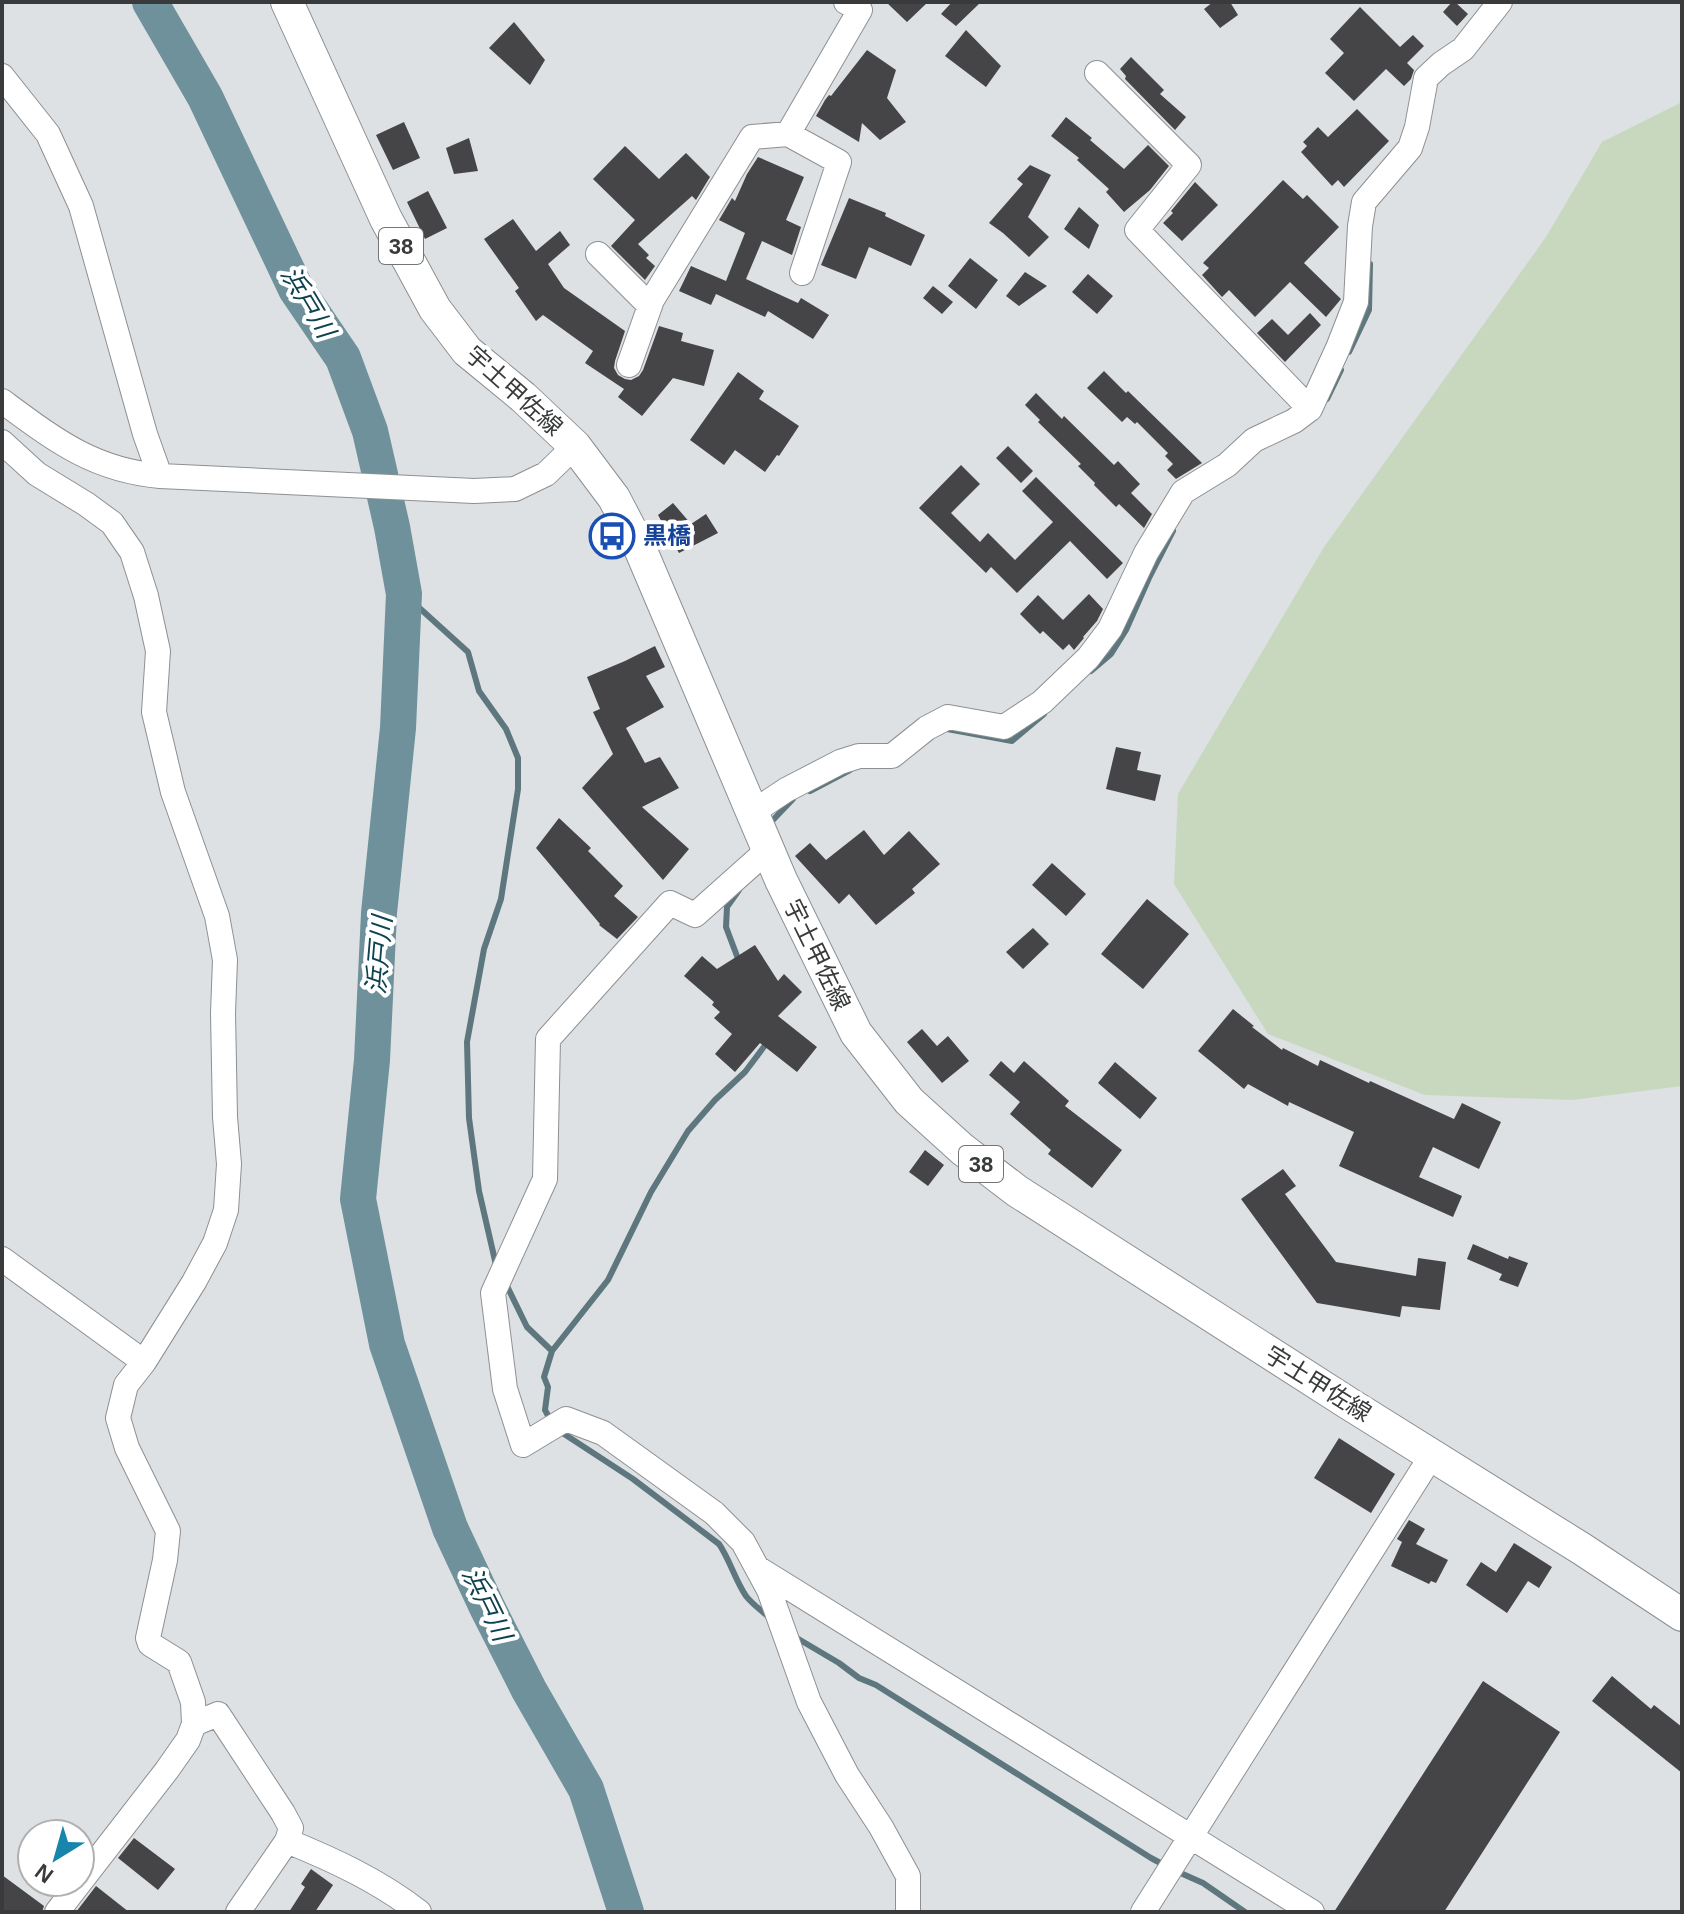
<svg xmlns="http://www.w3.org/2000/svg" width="1684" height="1914" viewBox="0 0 1684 1914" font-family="Arial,'Noto Sans JP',sans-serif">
	<rect width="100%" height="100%" fill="#dde1e3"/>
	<path fill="#c7d8bf" d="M1682 102V1086L1572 1100 1425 1095 1268 1034 1174 884 1178 794 1324 547 1546 237 1602 142Z"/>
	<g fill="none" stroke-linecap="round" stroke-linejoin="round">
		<path stroke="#5e777e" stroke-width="6" d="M1349 352 1369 310 1370 264
			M1327 399 1341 370
			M404 594 468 652 479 691 506 729 518 758V789L501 899 484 949 467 1042 469 1118 479 1191 496 1265
			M1091 671 1111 654 1126 630 1149 578 1173 531
			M942 728 1012 741 1044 714
			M810 791 850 770
			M769 827 772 821 793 799
			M739 890 727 907 726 927 740 964
			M505 1282 527 1327 552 1351
			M551 1421 545 1410 548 1387 544 1377 552 1351 608 1280 651 1192 688 1131 715 1100 745 1072 769 1040
			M558 1430 633 1479 719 1544C730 1560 735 1580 746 1596 752 1604 762 1611 770 1618
			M795 1637 839 1663 859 1678 876 1685 1151 1858 1166 1866
			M1176 1871 1203 1883 1245 1912"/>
		<path stroke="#6e919b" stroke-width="36" d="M150 2 205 97 296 289 343 358 370 431 392 527 404 594 398 728 379 913 372 1060 358 1199 387 1344 450 1528 487 1607 529 1690 586 1789 626 1912"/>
	</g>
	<path fill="#454446" d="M886 2H928L907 22Z
		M952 2H981L956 26 941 14Z
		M1213 2H1230L1238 15 1220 28 1204 9Z
		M1452 2H1455L1468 14 1457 26 1443 12Z
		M1360 7 1400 47 1413 35 1424 46 1407 63 1414 70 1411 79 1404 86 1386 69 1354 101 1325 73 1344 53 1330 39Z
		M514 22 545 60 530 85 489 48Z
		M966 30 1001 66 986 87 945 56Z
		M867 50 896 70 887 98 906 122 880 140 862 123 859 142 816 116 825 100 829 95 831 96Z
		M1131 57 1164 90 1160 94 1186 117 1175 130 1125 79 1126 76 1120 69Z
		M1357 109 1389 141 1344 187 1338 180 1332 186 1301 152 1307 146 1303 142 1318 127 1328 137Z
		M1066 117 1092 138 1090 140 1124 169 1148 145 1169 166 1150 190 1124 212 1106 192 1109 189 1077 160 1079 158 1051 136Z
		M404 122 420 158 393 170 376 135Z
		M469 138 478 171 454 174 446 148Z
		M625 146 659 179 686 153 710 177 696 200 692 196 638 244 649 255 646 258 655 266 645 280 611 246 635 220 593 179Z
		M758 157 804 177 786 220 801 227 792 255 762 241 746 279 798 303 801 298 829 315 813 339 768 311 765 317 716 294 711 305 679 291 691 266 726 281 745 233 719 220 732 198 735 201 747 174Z
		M1030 165 1051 175 1028 217 1049 237 1029 257 1003 233 989 223 1023 184 1017 179Z
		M1283 180 1303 199 1307 195 1339 227 1304 263 1341 299 1326 317 1290 282 1255 317 1229 290 1222 297 1202 275 1209 268 1203 263Z
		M1195 182 1218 205 1182 241 1163 223 1173 213 1171 211Z
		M428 191 447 228 425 239 407 202Z
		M849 198 886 213 885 216 925 235 911 266 869 247 856 279 821 265Z
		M1079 207 1099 225 1089 249 1064 229Z
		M513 219 536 251 560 231 570 245 548 264 564 288 625 331 615 361 614 368 618 375 625 379 631 380 639 376 643 370 659 326 683 333 681 341 714 350 704 386 673 378 642 416 618 397 624 389 585 363 593 351 543 315 536 321 515 291 519 288 484 239Z
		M970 258 998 280 976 309 948 286Z
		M1025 272 1047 286 1019 306 1006 296Z
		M1088 274 1113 296 1097 314 1072 292Z
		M933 286 953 302 942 314 923 298Z
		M1310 313 1321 325 1285 362 1257 333 1272 319 1288 335Z
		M1104 371 1126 393 1128 391 1202 463 1176 479 1167 470 1173 464 1165 456 1168 453 1137 422 1135 424 1127 417 1122 422 1087 388Z
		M738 372 764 391 759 399 799 426 779 456 777 455 765 472 735 450 724 465 690 440Z
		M1036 393 1062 419 1064 416 1114 465 1118 461 1140 484 1131 493 1152 514 1144 528 1119 504 1116 507 1094 485 1095 483 1078 466 1081 464 1038 422 1040 420 1025 405Z
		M1008 446 1033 471 1021 483 996 458Z
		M961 465 980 484 951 513 980 542 988 533 1015 560 1053 522 1022 491 1036 477 1123 563 1107 579 1070 541 1017 593 991 567 986 573 919 508Z
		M673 503 691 524 706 514 718 533 679 553 658 515Z
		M1089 594 1103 609 1097 621 1083 637 1084 638 1074 650 1069 644 1063 650 1043 631 1040 634 1020 614 1038 595 1063 620Z
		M655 646 665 667 646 676 664 707 626 728 645 763 660 757 679 788 642 807 689 849 663 880 582 788 613 754 593 712 600 709 587 677 625 661Z
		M1116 747 1141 752 1137 770 1161 775 1155 801 1106 789Z
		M559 818 591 848 588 851 623 886 614 896 638 917 617 939 599 925 600 924 536 848Z
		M864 830 884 855 909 831 940 864 912 889 915 893 876 925 849 894 839 904 795 856 810 843 826 860Z
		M1052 863 1086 894 1066 916 1032 885Z
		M1147 899 1189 934 1143 989 1101 954Z
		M1033 928 1049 944 1023 969 1006 952Z
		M755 945 778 981 784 974 802 992 778 1016 817 1047 797 1072 760 1043 735 1072 715 1054 732 1034 714 1018 720 1012 712 1005 714 1002 684 976 702 956 717 969Z
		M1233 1009 1254 1026 1252 1027 1282 1050 1283 1048 1318 1066 1320 1060 1369 1083 1370 1081 1454 1119 1462 1103 1501 1122 1479 1169 1433 1147 1419 1177 1462 1196 1453 1217 1339 1166 1354 1132 1289 1102 1288 1106 1248 1084 1244 1089 1198 1051Z
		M922 1029 937 1046 948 1036 969 1061 942 1083 907 1042Z
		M1001 1061 1014 1073 1024 1061 1069 1101 1065 1106 1122 1150 1092 1188 1048 1154 1051 1150 1010 1114 1020 1102 989 1075Z
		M1115 1062 1157 1098 1140 1119 1098 1083Z
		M925 1150 944 1165 928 1186 909 1172Z
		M1283 1169 1296 1186 1285 1194 1336 1262 1416 1276 1418 1258 1446 1262 1440 1310 1402 1306 1400 1317 1317 1303 1241 1199Z
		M1473 1244 1508 1259 1509 1256 1528 1263 1518 1287 1499 1280 1502 1274 1467 1259Z
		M1339 1438 1395 1474 1371 1513 1314 1478Z
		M1409 1520 1425 1529 1416 1544 1448 1560 1436 1583 1431 1581 1429 1584 1391 1566 1402 1542 1397 1539Z
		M1514 1543 1552 1567 1539 1588 1528 1581 1507 1613 1466 1585 1481 1562 1496 1572Z
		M1612 1676 1651 1709 1654 1705 1682 1727V1773L1592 1701Z
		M1483 1681 1560 1732 1444 1912H1334Z
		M134 1838 175 1869 158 1890 118 1858Z
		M311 1869 333 1885 315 1912H289L305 1887 301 1884Z
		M2 1875 44 1906 42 1912H2Z
		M96 1886 129 1912H76Z"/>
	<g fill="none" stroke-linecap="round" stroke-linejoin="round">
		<g stroke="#8d9093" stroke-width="26">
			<path id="minor" d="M1097 73 1189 165 1137 230 1310 409
				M2 76 48 134 81 206 145 434 160 476
				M788 134 839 162 802 273
				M598 254 650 306
				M629 365 652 300 752 137 788 134 860 10 846 2
				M2 401C55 440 93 470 160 476L474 491 515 489 546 474 575 446
				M2 442 37 474 86 504 112 523 132 552 146 596 158 651 154 712 173 792 217 916 225 960 223 1013 225 1117 229 1164 226 1210 215 1243 194 1282 144 1362 126 1385 118 1418 127 1448 168 1531 165 1560 148 1638 150 1644 179 1662 193 1702 194 1724 188 1740 167 1770 57 1912
				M753 812 786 790 840 762 859 756H892L927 728 948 717 1004 727 1042 702 1088 658 1110 629 1146 553 1183 492 1227 465 1254 440 1294 421 1310 409 1338 348 1356 302 1360 226 1364 202 1410 148 1417 127 1426 78 1441 64 1463 49 1500 2
				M769 849 695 915 670 903 548 1039 545 1179 493 1293 505 1389 523 1445 566 1419 603 1433 714 1513 743 1542 769 1590 809 1702 847 1775 881 1827 908 1876V1912
				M2 1259 144 1362
				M759 1569 1312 1912
				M194 1724 218 1714 283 1813 291 1828 287 1841 238 1912
				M287 1841C334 1860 379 1881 419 1912
				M1143 1912 1432 1455"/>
		</g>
		<g stroke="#8d9093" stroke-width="34">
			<path id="major" d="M287 2 386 219 435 309 467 351 523 397 575 446 614 498 639 546 781 880 856 1033 909 1101 962 1149 1017 1191 1348 1403 1582 1549 1682 1615"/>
		</g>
		<use href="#minor" stroke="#fff" stroke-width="24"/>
		<use href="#major" stroke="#fff" stroke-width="32"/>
	</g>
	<defs>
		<g id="bus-ring" transform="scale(2.3)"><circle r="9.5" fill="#fff" stroke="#1a4fb4" stroke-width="1.5"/><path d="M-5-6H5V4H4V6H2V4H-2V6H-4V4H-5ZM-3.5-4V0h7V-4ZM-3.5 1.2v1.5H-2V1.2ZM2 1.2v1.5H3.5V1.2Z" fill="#1a4fb4"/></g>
	</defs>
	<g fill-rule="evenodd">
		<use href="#bus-ring" x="612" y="536"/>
	</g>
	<g text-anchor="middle" stroke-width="8" stroke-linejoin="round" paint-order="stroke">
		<g fill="#fff" stroke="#747576" stroke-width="2">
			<rect x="379" y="228" width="44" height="36" rx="6"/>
			<rect x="959" y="1146" width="44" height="36" rx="6"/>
		</g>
		<g font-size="22" font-weight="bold" fill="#393a3b">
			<text x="401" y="254">38</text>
			<text x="981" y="1172">38</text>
		</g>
		<g font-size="24" fill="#393a3b" stroke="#fff">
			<text transform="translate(514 391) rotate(42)" y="8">宇土甲佐線</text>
			<text transform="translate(817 955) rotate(64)" y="8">宇土甲佐線</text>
			<text transform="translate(1318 1384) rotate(32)" y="8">宇土甲佐線</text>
		</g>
		<g font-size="24" font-weight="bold" fill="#164399" stroke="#fff" text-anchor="start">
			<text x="643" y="544">黒橋</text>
		</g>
		<g font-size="26" font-style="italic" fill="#0d424f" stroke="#fff">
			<text transform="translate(308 302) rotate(59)" y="9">浜戸川</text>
			<text transform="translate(379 955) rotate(-85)" y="9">浜戸川</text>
			<text transform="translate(487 1604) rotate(64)" y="9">浜戸川</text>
		</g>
	</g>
	<rect width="1684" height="1914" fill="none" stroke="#393a3b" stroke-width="8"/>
	<g transform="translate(56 1858) rotate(217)"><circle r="38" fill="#ffffff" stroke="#b0b0b1" stroke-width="2"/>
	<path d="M0-6L14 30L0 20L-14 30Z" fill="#1885ac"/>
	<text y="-12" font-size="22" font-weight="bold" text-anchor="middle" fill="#393a3b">N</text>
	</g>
</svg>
